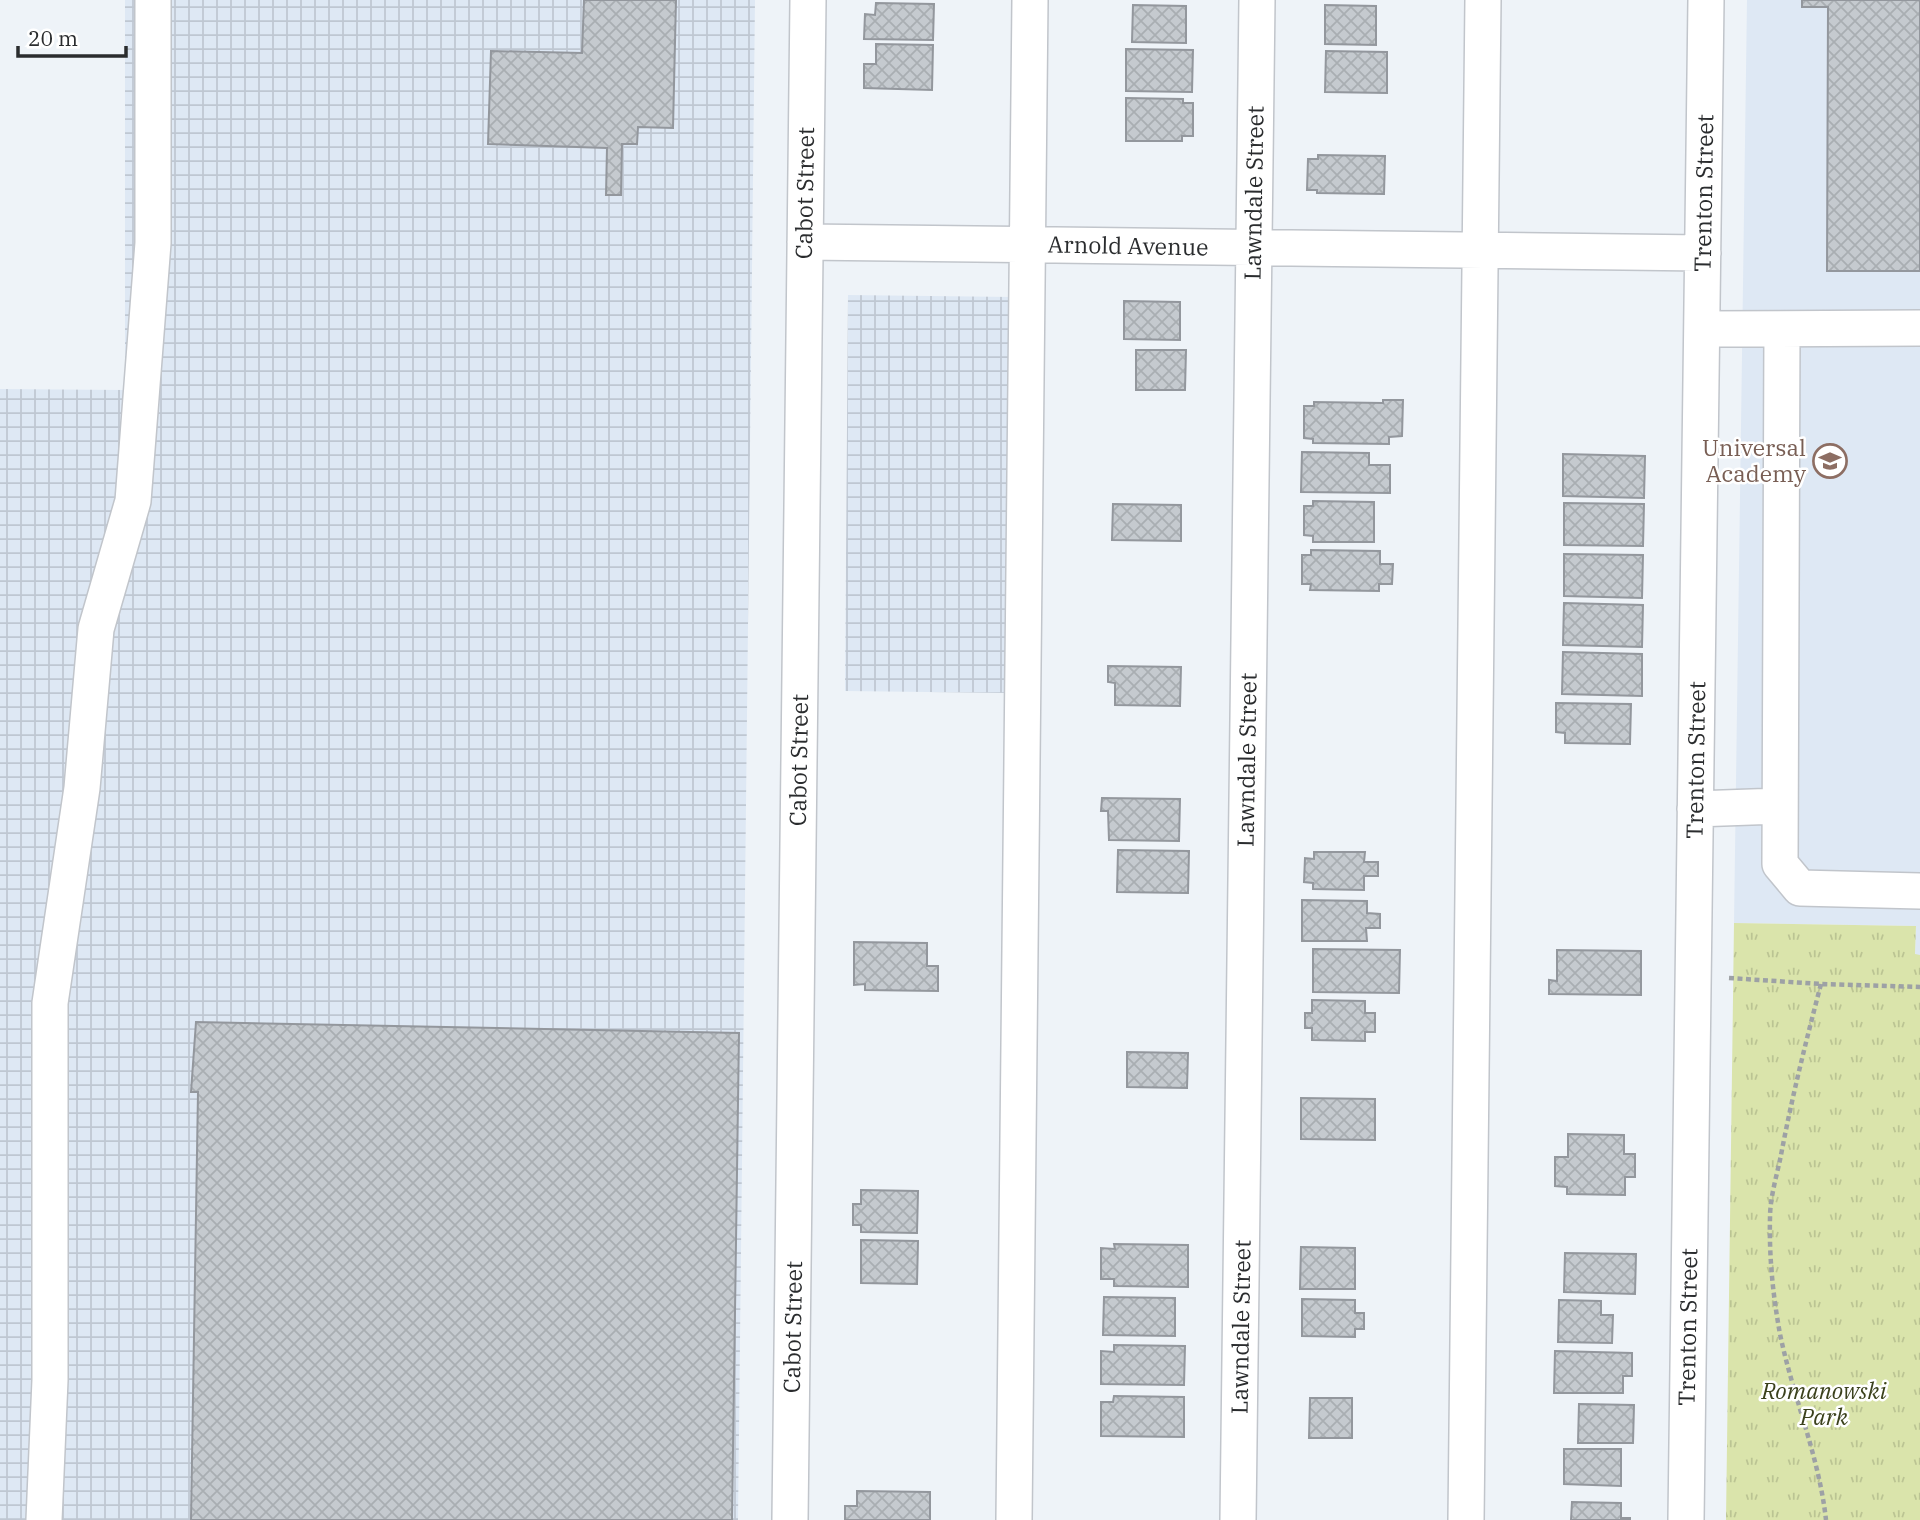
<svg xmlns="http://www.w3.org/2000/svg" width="1920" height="1520" viewBox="0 0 1920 1520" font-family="'IBM Plex Serif',serif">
	<defs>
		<pattern id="industrial-grid" width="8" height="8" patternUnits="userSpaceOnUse" patternTransform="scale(1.75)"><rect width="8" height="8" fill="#dee8f4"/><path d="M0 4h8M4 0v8" fill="none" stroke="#bfc7d2"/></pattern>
		<pattern id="grass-tufts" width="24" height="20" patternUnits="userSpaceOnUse" patternTransform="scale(1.75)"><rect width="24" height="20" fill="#dae4ab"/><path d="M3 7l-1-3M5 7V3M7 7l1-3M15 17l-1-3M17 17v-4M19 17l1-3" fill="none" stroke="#bbc493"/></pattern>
		<pattern id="building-cross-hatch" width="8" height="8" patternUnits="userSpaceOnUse" patternTransform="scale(1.75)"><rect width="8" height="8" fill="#c5cacf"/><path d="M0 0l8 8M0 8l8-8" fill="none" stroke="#a9aeb2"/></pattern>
	</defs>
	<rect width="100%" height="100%" fill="#eef3f8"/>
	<path fill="#dee8f4" d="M1747 0H1920V955H1915L1916 926 1734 923Z"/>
	<path fill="url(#industrial-grid)" d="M125 0H755L738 1520H0V389L125 390Z
		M848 295 1013 297 1009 693 845 691Z"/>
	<path fill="url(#grass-tufts)" d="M1734 923 1916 926 1915 954 1920 955V1520H1726Z"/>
	<path fill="url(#building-cross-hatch)" stroke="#93979d" stroke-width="2" d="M584 0H676L673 128 638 127 637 144H622L621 195H606L607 148 488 144 491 51 582 53Z
		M1802 0H1920V271H1827L1828 7H1802Z
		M876 3 934 4 933 40 864 39 865 14 875 15Z
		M1133 5 1186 6V43L1132 42Z
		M1325 5 1376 6V45L1325 44Z
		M876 44 933 45 932 90 864 88V64H876Z
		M1126 49 1193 50 1192 92 1126 91Z
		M1326 51 1387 52V93L1325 92Z
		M1126 98 1183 99V103H1193V136H1182V141H1126Z
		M1318 155 1385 156 1384 194 1317 193V190H1307L1308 159H1318Z
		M1124 301 1180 302V340L1124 339Z
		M1136 350H1186L1185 390H1136Z
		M1383 400H1403L1402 436 1389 437V444L1313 443V439L1304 438V406H1314V402L1383 403Z
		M1302 452 1369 453V465H1390V493L1301 492Z
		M1563 454 1645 456 1644 498 1563 496Z
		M1313 501 1374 502V542H1313V536L1304 535V506H1313Z
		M1564 503 1644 504 1643 546 1564 545Z
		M1113 504 1181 505V541L1112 540Z
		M1311 550 1380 551V564H1393L1392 584H1379V591L1310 590 1311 584H1302V555H1311Z
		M1564 554 1643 555 1642 598 1564 596Z
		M1564 603 1643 605 1642 647 1563 645Z
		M1563 652 1642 654V696L1562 694Z
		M1108 666 1181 667 1180 706 1115 705V683L1108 682Z
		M1556 703 1631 704 1630 744 1565 743V733L1556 732Z
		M1102 798 1180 799 1179 841 1109 840 1108 811H1101Z
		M1118 850 1189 851 1188 893 1117 892Z
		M1314 852H1365L1364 862H1378V876H1364V890L1313 889V883L1304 882 1305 858 1314 859Z
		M1302 900 1367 901V913L1380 914V928H1366L1367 941H1302Z
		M854 942 927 943V966H938V991L865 990V984L854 985Z
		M1313 949 1400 950 1399 993 1313 992Z
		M1557 950 1641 951V995L1549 994V980L1557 981Z
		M1312 1000 1365 1001V1013H1375V1032H1365V1041L1312 1040V1028H1305V1013H1312Z
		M196 1022 739 1033 732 1520H191L198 1092H191Z
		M1127 1052 1188 1053 1187 1088 1127 1087Z
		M1301 1098 1375 1099V1140L1301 1139Z
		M1568 1134 1624 1135V1154H1635V1177H1625V1195L1567 1194V1187L1555 1186V1157H1568Z
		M861 1190 918 1191 917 1233 861 1232V1225H853V1204H861Z
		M861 1240 918 1241 917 1284 861 1283Z
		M1114 1244 1188 1245V1287L1114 1286V1279H1101V1248L1115 1249Z
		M1301 1247 1355 1248V1289H1300Z
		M1565 1253 1636 1254 1635 1294 1564 1292Z
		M1104 1297 1175 1298V1336L1103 1335Z
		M1302 1299 1355 1300V1313H1364V1329H1355V1337L1302 1336Z
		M1559 1300 1601 1301V1315H1613L1612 1343 1558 1342Z
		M1114 1345 1185 1346 1184 1385 1101 1384V1351L1114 1352Z
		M1555 1351 1632 1353V1376H1623V1393H1554Z
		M1114 1396 1184 1397V1437L1101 1436V1402H1113Z
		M1310 1398H1352V1438H1309Z
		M1579 1404 1634 1405 1633 1443H1578Z
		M1564 1449H1621V1486L1564 1484Z
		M857 1491 930 1492V1520H845V1506H857Z
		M1572 1502 1621 1503V1518H1630V1520H1571Z"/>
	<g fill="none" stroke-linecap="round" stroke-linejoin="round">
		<g stroke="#c1c5cb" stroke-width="38">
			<path id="minor" d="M805 242 1703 253
				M1702 329 1920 328
				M1782 329 1780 864 1800 888 1920 891
				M1695 809 1780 806
				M44 1520 50 1380V1003L82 788 96 629 133 501 153 243V0
				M790 1520 808 0
				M1014 1520 1030 0
				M1238 1520 1257 0
				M1466 1520 1483 0
				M1686 1520 1706 0"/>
		</g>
		<path stroke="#9da1a5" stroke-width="4.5" stroke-dasharray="5 3.5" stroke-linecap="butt" d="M1729 978 1821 984 1920 987
			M1821 984C1806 1041 1792 1097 1781 1155 1777 1175 1770 1197 1770 1218 1769 1257 1773 1296 1780 1334 1793 1397 1819 1456 1826 1520"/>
		<use href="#minor" stroke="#fff" stroke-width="35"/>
	</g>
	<defs>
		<g id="school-ring" transform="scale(1.75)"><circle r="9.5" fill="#fff" stroke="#8d6e63" stroke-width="1.5"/><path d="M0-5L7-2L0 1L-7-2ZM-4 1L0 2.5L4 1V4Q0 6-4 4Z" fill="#8d6e63"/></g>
	</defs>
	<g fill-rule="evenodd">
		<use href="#school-ring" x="1830" y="461"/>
	</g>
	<g text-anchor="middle" stroke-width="5" stroke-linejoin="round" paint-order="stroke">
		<g font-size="23" fill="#2a2c2e" stroke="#fff">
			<text transform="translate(805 193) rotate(-89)" y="8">Cabot Street</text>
			<text transform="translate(1254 193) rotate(-89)" y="8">Lawndale Street</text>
			<text transform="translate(1704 193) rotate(-89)" y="8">Trenton Street</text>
			<text transform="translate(1128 246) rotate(1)" y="8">Arnold Avenue</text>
			<text transform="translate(799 760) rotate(-89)" y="8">Cabot Street</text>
			<text transform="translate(1247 760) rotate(-89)" y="8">Lawndale Street</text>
			<text transform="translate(1696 760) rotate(-89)" y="8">Trenton Street</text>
			<text transform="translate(793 1327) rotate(-89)" y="8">Cabot Street</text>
			<text transform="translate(1241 1327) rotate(-89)" y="8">Lawndale Street</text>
			<text transform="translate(1688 1327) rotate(-89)" y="8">Trenton Street</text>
		</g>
		<g font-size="23" fill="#785e54" stroke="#fff" text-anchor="end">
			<text x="1806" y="456">Universal<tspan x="1806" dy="26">Academy</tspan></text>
		</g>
		<g font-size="23" font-style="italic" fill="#3b411c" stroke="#fff">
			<text x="1824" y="1399">Romanowski<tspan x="1824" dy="26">Park</tspan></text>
		</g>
	</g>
	<path d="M18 46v10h108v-10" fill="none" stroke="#2a2c2e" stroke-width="3.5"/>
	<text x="28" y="46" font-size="21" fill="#2a2c2e" stroke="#ffffff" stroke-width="5" paint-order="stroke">20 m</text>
</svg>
